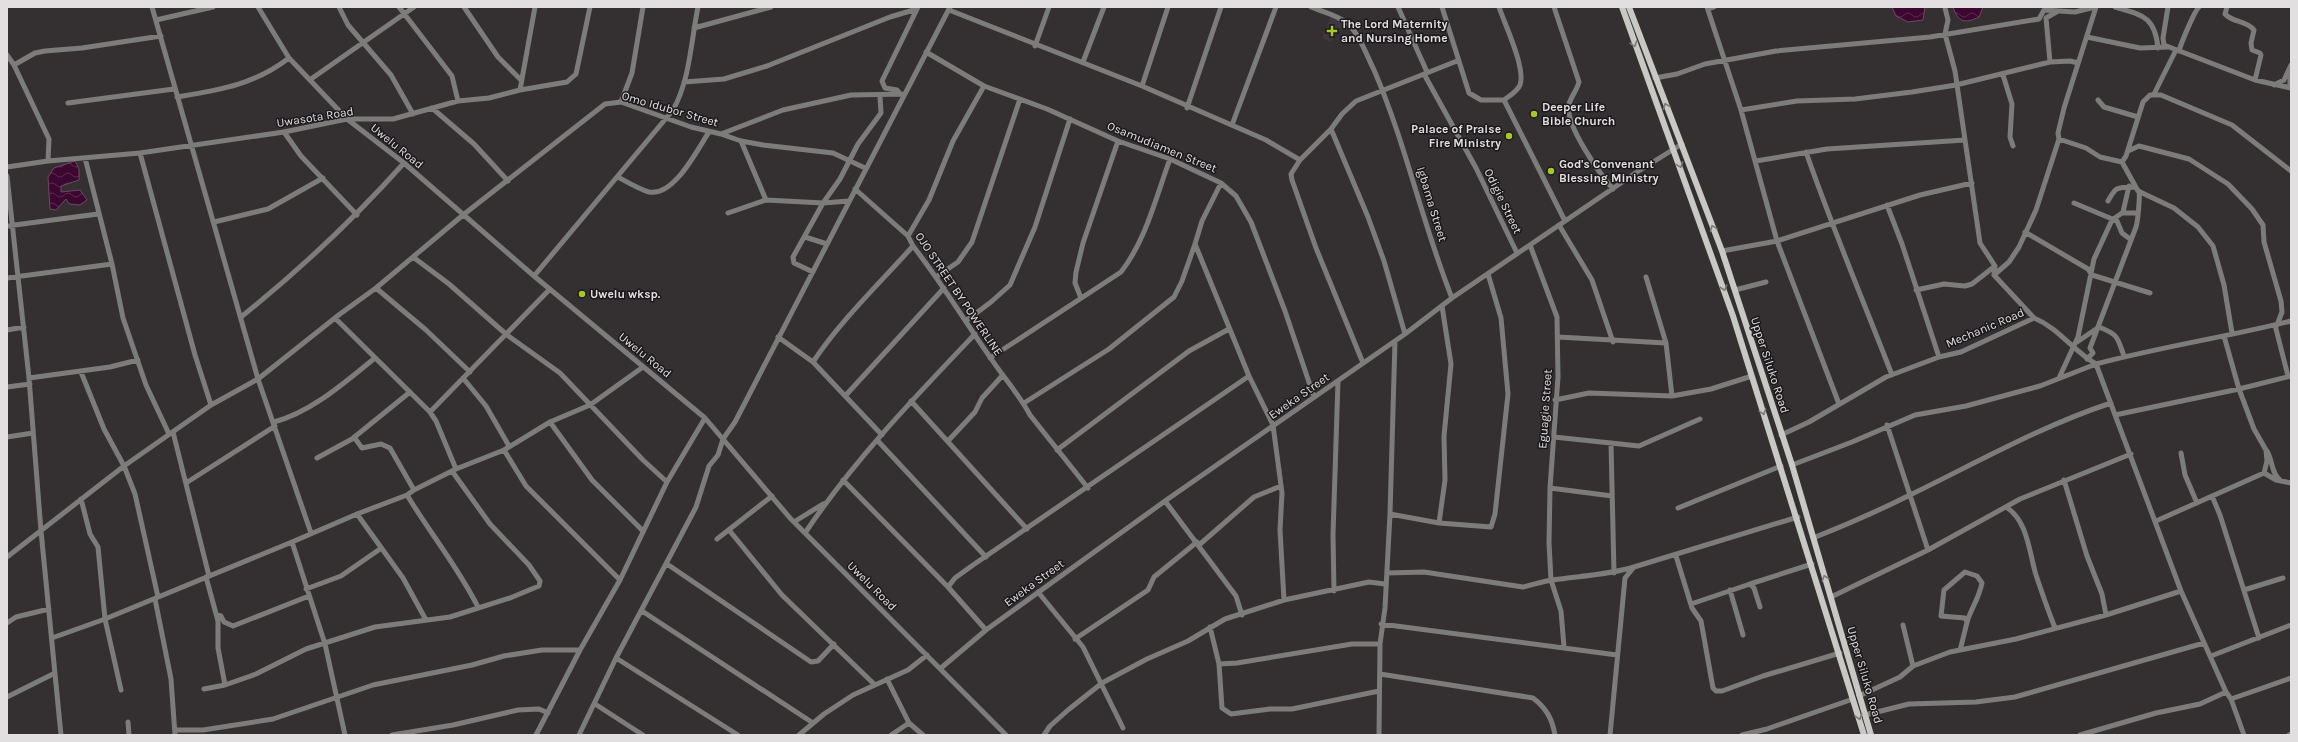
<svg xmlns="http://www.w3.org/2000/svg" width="2298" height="742" viewBox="0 0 2298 742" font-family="Karla,sans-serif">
	<defs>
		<pattern id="water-waves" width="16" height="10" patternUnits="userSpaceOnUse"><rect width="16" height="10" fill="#3c0730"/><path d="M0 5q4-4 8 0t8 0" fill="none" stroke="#582b4e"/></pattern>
	</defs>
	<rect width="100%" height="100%" fill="#343032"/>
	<path fill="#40363d" d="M1331 16 1343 24 1331 42 1322 38Z"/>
	<path fill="url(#water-waves)" stroke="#6e4865" d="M1892 7H1925L1923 20 1908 22 1896 16Z
		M1953 7H1983L1979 17C1965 24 1958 22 1953 7Z
		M75 161 79 169V180L61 186V192L80 190 87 200 80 205 69 204 66 199 56 210 50 209 48 177 54 168Z"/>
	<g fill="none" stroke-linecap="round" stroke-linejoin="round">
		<path stroke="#7c7d7b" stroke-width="5" d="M152 7 258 379 311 533
			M258 7 289 58 347 119 404 163 534 276 705 418 790 518 1006 735
			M339 7 348 25 391 75 413 114
			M399 7 452 76 458 101
			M464 7 498 57 521 80
			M1311 7C1323 12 1337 15 1347 23 1359 33 1367 56 1374 70 1406 144 1422 223 1452 298
			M1398 7 1427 72
			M1442 7 1469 93 1481 100H1504L1565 221
			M1499 7C1505 25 1526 68 1520 85 1517 92 1509 96 1504 100
			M1554 7 1579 82C1577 90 1571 97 1569 104 1564 124 1600 174 1613 189
			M1707 7 1741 110 1777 241 1839 404
			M2115 7C2142 15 2155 16 2158 48
			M2168 7 2163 38 2164 45 2255 80 2291 88
			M2227 7 2225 14C2233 23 2246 20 2254 30L2251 43 2252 50 2260 53 2261 55 2255 80
			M1945 8 1948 20 1945 34 1955 71 1980 243 1995 266 1994 275 2034 318
			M1708 9 1714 7
			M949 10 1142 86 1266 140 1300 160
			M156 20 213 7
			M694 28 771 7
			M2087 37 2140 48 2168 47
			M1035 46 1049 7
			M2179 51C2181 43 2195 10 2199 7
			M926 52 984 86 1047 109 1118 141 1170 159 1221 183 1236 196 1251 222 1285 311 1314 397
			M7 55 14 65 49 139 48 161
			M1083 62 1104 7
			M2050 62 2046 18 2058 11
			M14 65 35 53 45 51 82 48 161 36
			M1424 74 1476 168 1517 253
			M2003 75 2012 104 2010 137 2013 146
			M1655 78 1677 74 1705 64 1776 51 1930 37 2039 19 2044 10 2075 12 2095 7
			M311 79 414 7
			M684 82 724 79 767 66 890 17 917 9
			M2274 85 2284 80 2291 65
			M1142 86 1168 7
			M2290 88V71
			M520 90 535 7
			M900 94 897 90 885 88 882 81 918 7
			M2154 94 2176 50
			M177 97C219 90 254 85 289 58
			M2098 100 2104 107 2138 117
			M621 102 632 73 643 7
			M68 103 174 89
			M432 108 474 144 508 181
			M1187 108 1221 7
			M1741 110 1797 101 1855 99 1912 92 1956 85 2050 62 2070 61 2078 63
			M1232 125 1276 7
			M1331 129 1368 217 1384 261 1405 334
			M284 132 301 156 357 215
			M721 134 741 141 763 145 833 153 865 168
			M2059 139 2086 148 2100 157 2122 162 2126 156 2143 102 2150 95H2161L2232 125 2291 171
			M741 141 766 200
			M2128 151 2139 146 2189 159 2228 184 2252 209 2263 225 2264 242 2281 301 2282 312 2277 325
			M1806 152C1832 227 1863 300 1892 375
			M140 153 195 355 211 405
			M85 158 112 264 123 318 146 385 169 434
			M1756 161 1827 149 1965 140
			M2122 162 2138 191 2174 208 2198 227 2213 246 2224 285 2232 333
			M7 167 48 161 140 153 284 132 347 119H393L458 101 489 98 520 90 567 82 576 74 590 7
			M7 176 29 378 41 531 61 735
			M618 177C627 182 639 189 649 192 674 197 697 150 709 132
			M1221 183 1202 221 1195 244 1249 376 1273 425 1282 493 1280 530 1284 600
			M855 189 908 236 913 246C941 282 964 320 990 357 1003 377 1019 394 1030 415L1088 488
			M2108 201C2117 185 2117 188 2135 187
			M2074 203 2117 221 2122 233 2130 239
			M1887 205 1902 244 1939 357
			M2123 212 2129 186
			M728 213 766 200 823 203 849 201
			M214 222 268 209 323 178
			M1559 225 1592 280 1613 342
			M7 226 98 214
			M2025 232 2088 269 2092 275 2150 293
			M908 236 929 200 953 141 984 86
			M805 237 827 244
			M1530 245 1557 317 1558 377 1550 488 1549 543 1551 580 1561 611 1564 647
			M1722 251 1777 241 1920 195 1972 183
			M413 257 449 284 507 335 560 373 643 460 667 482
			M813 272 794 263 793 257 823 203 840 179 858 144 881 113 880 96
			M1994 275 2009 262 2019 247 2036 210 2059 139 2058 133 2064 108 2096 7
			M534 276 673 110C690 80 691 41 698 7
			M936 277 958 262 972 242 1020 99
			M1646 277 1666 343 1672 396
			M7 278 112 264
			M376 288 426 330 470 372
			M1735 290 1766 282
			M1916 290 1944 284 1965 286 1972 284 1995 266
			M1081 298 1075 283 1076 272 1083 243 1118 141
			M241 317C301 269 353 220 404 163
			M335 318 430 412 436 421 456 469
			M967 320 991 302 1010 285 1035 227 1070 119
			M2275 325 2288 376
			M7 330 24 327
			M2224 336 2239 389 2254 429 2266 450 2267 461 2264 473
			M778 337 813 362 882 435
			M1558 337 1666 343
			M2077 342 2099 327C2119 335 2117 337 2124 356
			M990 358 1121 272C1146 240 1156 197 1170 159
			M2087 359 2093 353 2090 348 2136 227C2138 221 2140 196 2139 191
			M813 362C842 319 879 284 913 246
			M1363 363 1316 248 1292 180 1291 174 1300 160 1331 129 1342 114 1356 101 1457 61
			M81 372 104 429 124 466 135 494 158 597
			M29 378 110 367 138 360
			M463 378 486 406 509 446
			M2059 378 2078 337 2094 259 2112 220 2122 213H2137
			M7 387 30 384
			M846 395 944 288
			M1555 400 1589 393 1672 396 1711 389 1752 376
			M911 401 1027 529
			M1024 403 1109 349 1174 297 1182 281 1195 244
			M430 412 550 289
			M2115 415 2239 389 2291 376
			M274 422C312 412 345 382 375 358
			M550 422 592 480 643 531
			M1887 425 1928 550
			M173 432 209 576
			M1781 435 1809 422 1886 377 1939 357 1961 352 2034 318C2059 328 2073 351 2096 364 2160 347 2226 337 2291 321
			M7 437 33 433
			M354 437 362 448 381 444 390 448 414 490
			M1554 437 1639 446 1700 419
			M877 440 986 557
			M948 441 975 412 982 398 1003 375
			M1611 443 1614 573
			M504 450 526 486 620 580
			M1057 450 1189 351 1229 329
			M2267 451C2273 461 2271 473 2280 480
			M2181 453 2185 475 2197 503
			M317 458 352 439 410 392
			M1792 465 1852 442 1915 415 1966 406 2040 386 2096 364 2181 591 2226 692 2231 699 2244 735
			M843 480 948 587 955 578 973 565 1249 376
			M2064 480 2087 556 2102 594 2106 615
			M186 483 275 426
			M1550 488 1612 496
			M407 495C430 533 458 567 478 607
			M2212 496 2220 515 2259 638
			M81 499 90 534 98 547 105 619 121 690
			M1165 501 1236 596 1242 615
			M2006 507C2028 521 2029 552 2036 575 2042 593 2048 610 2055 628
			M1678 508 1781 466
			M357 514 403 578 426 620
			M1390 514 1439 523 1491 527 1495 514 1508 394 1501 318 1488 274
			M2156 521 2264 473 2276 480 2291 483
			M794 522 823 504
			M1439 523 1445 480 1444 436 1451 364 1442 306
			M729 530 782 595 874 684
			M805 533C854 460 915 397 975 334
			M1813 538C1846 525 1878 511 1910 495 1976 463 2041 426 2111 403
			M717 539 772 496
			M1199 545 1254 497 1281 486
			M1676 556 1692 608 1701 621 1713 688 1716 691H1722L1763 676 1840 653
			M7 557 124 466 211 405 258 379 340 314 376 288 463 215 605 104 621 102 691 127 721 134 783 110 851 95 904 94
			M667 564 811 662 818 661 834 644
			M1387 573 1424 572 1523 587C1533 585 1543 581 1553 580 1581 576 1607 575 1634 567
			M206 577 218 621V648L225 685
			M1750 584 1812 564
			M948 587 986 630
			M306 589 341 576 380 549
			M1730 590 1743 635
			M2244 590 2283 578
			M1334 591 1333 535 1338 381
			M1038 592 1083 647 1123 728
			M1831 597 1928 550 2020 499 2131 454
			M155 599 171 679 175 735
			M1691 604 1750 584 1754 588 1760 607
			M642 611 813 723
			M217 615 221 616 224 622 233 626 309 596
			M7 623 16 617 49 609
			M1381 624 1617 655
			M1903 625 1913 666
			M1210 627 1219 664 1222 708 1231 714 1270 709H1292L1379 691
			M52 638 105 619 292 542
			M1075 639 1148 590 1154 577 1197 542
			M1960 650C1963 640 1965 629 1968 619 1973 605 1979 598 1982 583L1977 576 1965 572 1944 590 1941 616 1965 618 1967 622
			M2211 656 2291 625
			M616 658 738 735
			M1219 664 1237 663 1352 644H1380
			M941 668 986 630 1165 501 1405 334 1452 298 1637 172 1682 144
			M1380 674 1533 698C1546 708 1552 718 1555 735
			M887 679 909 723 923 735
			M204 689 225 685 256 674 306 649 375 627 450 617 510 598 539 586 540 581 529 565 490 524 452 471
			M1859 696 1900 677 1913 666 1950 652 2016 639 2106 615 2181 591
			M7 697 55 673
			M2231 699 2291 678
			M595 704 643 735
			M1865 715 1909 704 1976 702 2015 697 2204 643
			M128 722 129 735
			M175 730H203L273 719 373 685 472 665 504 656 542 650H580
			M345 735 325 644 292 542 357 514 407 495 414 490 456 469 504 450 550 422 590 405 643 367
			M392 735 453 725 518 710 539 709 548 713
			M536 735 580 650 620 580 667 482 705 418
			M579 735 616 658 696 507 709 466 718 455 723 439 735 422 950 7
			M799 735 824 714 853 695 908 670 927 655
			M891 735 909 723
			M1044 735 1050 726 1068 710 1102 683 1147 659 1188 641 1225 619 1284 600 1369 582 1385 584
			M1379 735 1380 644 1385 608 1390 514 1395 341
			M1610 735 1625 578 1634 567 1798 517
			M1742 735 1767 729 1853 699
			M2080 735 2156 713 2200 704 2226 692
			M2289 735 2291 734"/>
		<path stroke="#c8c9c4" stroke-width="6" d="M1622 7 1733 316 1864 735
			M1629 7 1722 251 1792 465 1871 735"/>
	</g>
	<defs><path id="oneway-chevron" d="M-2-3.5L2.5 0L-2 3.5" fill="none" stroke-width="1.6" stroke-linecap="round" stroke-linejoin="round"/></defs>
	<g stroke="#7a7978">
		<use href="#oneway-chevron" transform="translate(1634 44) rotate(71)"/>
		<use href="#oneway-chevron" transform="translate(1666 106) rotate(-112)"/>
		<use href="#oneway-chevron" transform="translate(1680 165) rotate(70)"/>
		<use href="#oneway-chevron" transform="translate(1713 228) rotate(-111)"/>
		<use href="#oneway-chevron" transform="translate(1724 288) rotate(71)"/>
		<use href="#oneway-chevron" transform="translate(1763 412) rotate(72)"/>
		<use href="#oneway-chevron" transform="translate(1825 578) rotate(-107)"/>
		<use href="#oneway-chevron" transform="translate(1859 717) rotate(73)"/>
	</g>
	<g fill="#a7c820" stroke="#1a181a" stroke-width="1.5">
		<path d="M1330 25h4v4h4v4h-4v4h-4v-4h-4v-4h4z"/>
		<circle cx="1534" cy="114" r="4"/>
		<circle cx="1509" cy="136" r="4"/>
		<circle cx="1551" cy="171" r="4"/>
		<circle cx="582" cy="294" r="4"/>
	</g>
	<g text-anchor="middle" stroke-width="3" stroke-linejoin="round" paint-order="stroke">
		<g font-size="12" font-weight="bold" fill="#e2dfe1" stroke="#1a181a" text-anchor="start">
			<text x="1341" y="28">The Lord Maternity<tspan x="1341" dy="14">and Nursing Home</tspan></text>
			<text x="1542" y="111">Deeper Life<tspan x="1542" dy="14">Bible Church</tspan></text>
			<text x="1501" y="133" text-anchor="end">Palace of Praise<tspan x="1501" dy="14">Fire Ministry</tspan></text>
			<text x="1559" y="168">God's Convenant<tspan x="1559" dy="14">Blessing Ministry</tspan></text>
			<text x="590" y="298">Uwelu wksp.</text>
		</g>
		<g font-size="12" fill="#e2dfe1" stroke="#1a181a">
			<text transform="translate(670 109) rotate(16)" y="4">Omo Idubor Street</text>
			<text transform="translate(315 117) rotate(-9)" y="4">Uwasota Road</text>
			<text transform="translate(397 146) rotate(39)" y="4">Uwelu Road</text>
			<text transform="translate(1162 147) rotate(22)" y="4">Osamudiamen Street</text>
			<text transform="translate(1503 201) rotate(64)" y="4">Odigie Street</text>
			<text transform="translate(1432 204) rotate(73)" y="4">Igbama Street</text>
			<text transform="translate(959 294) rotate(56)" y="4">OJO STREET BY POWERLINE</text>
			<text transform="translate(1985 328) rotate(-23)" y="4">Mechanic Road</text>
			<text transform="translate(645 355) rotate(39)" y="4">Uwelu Road</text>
			<text transform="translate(1770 365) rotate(72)" y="4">Upper Siluko Road</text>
			<text transform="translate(1299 396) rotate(-35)" y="4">Eweka Street</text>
			<text transform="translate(1545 409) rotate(-86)" y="4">Eguagie Street</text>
			<text transform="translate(1034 583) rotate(-36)" y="4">Eweka Street</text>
			<text transform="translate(872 586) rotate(45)" y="4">Uwelu Road</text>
			<text transform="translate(1865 675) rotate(74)" y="4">Upper Siluko Road</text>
		</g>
	</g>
	<rect width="2298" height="742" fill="none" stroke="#e2dfe1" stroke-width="16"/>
</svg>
